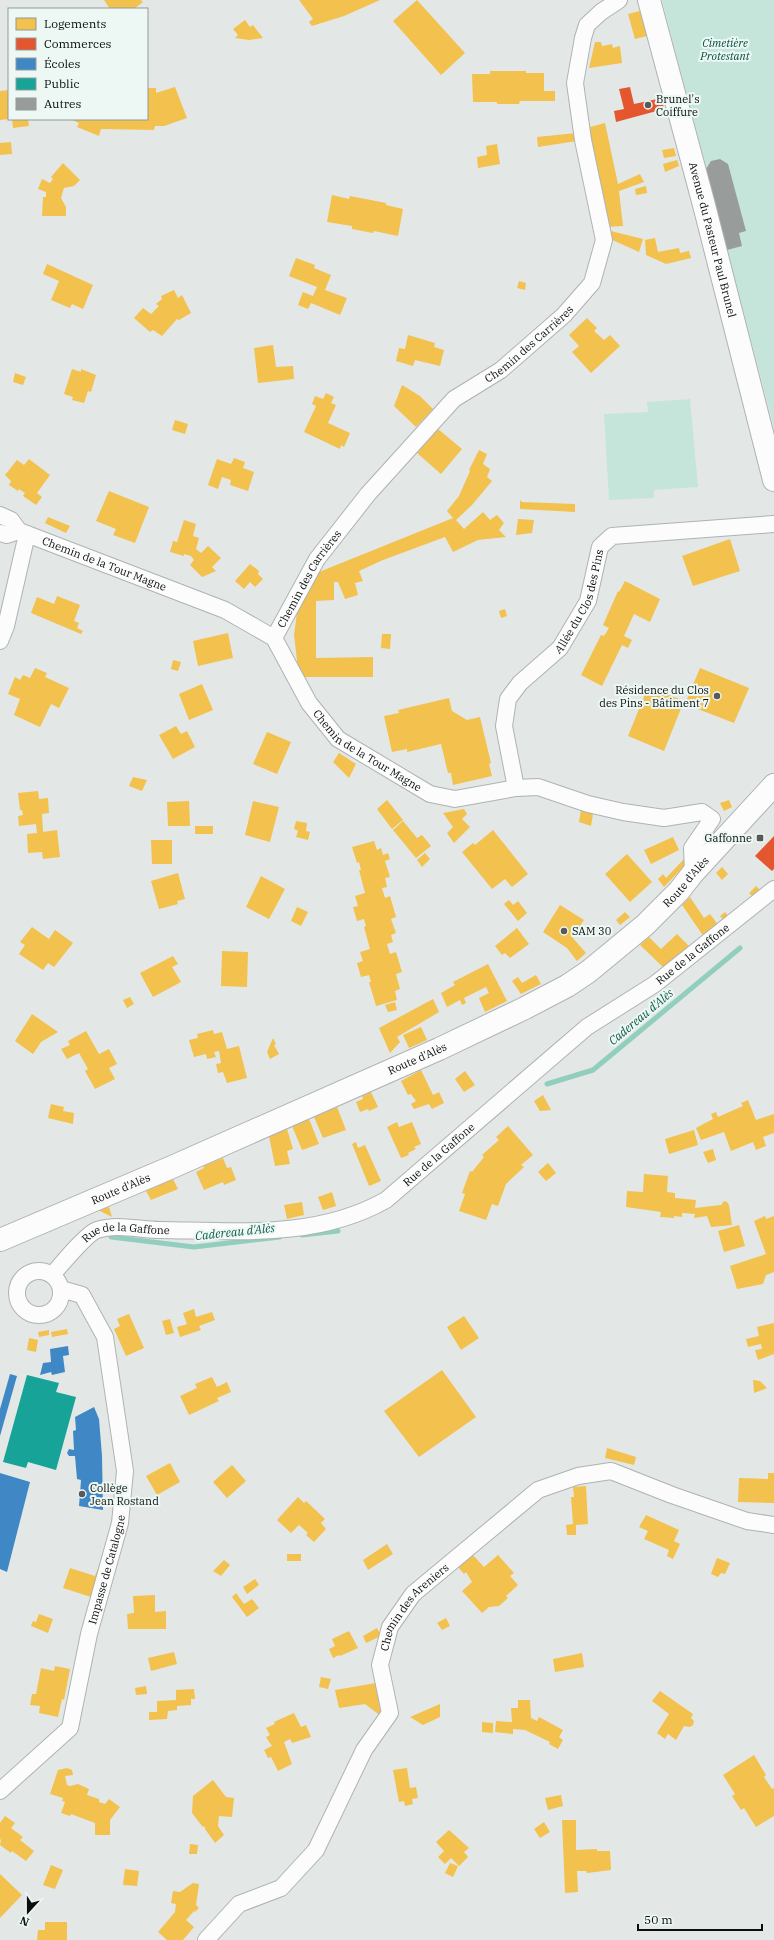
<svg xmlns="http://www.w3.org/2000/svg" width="774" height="1940" viewBox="0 0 774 1940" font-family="'IBM Plex Serif',serif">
	<rect width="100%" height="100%" fill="#e3e8e6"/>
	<path fill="#c5e5da" d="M662 0H774V428Z
		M690 399 698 487 654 490V498L609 500 604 414 648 412 647 402Z"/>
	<path fill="#f2c14e" d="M104 0H141L143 2 134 9H110Z
		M299 0H380L344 16 312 26 309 22 313 19Z
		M417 0 465 53 441 75 393 21Z
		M640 11 647 36 635 39 628 14Z
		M245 20 250 27 253 25 263 38 249 40 235 38 238 35 233 29Z
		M595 42H601L602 46 612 44 613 48 620 46 622 63 589 68Z
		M490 71H526V73H544V91H555V101H520L519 104H497V102H473L472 74H490Z
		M175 87 187 118 164 126H155L154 130 101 129 99 136 77 127 79 123 70 119H147V88H156V93Z
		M9 90V119L0 120V91Z
		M12 119H28L29 126 13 128Z
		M605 123 618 184 640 174 644 182 619 191 623 226 607 227 603 194 592 147 590 127Z
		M576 133 577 141 538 147 537 137Z
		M11 142 12 154 0 155V143Z
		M497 144 500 164 478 168 477 157 487 155 486 146Z
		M674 148 676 156 664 158 662 150Z
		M677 160 679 166 665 172 663 164Z
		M63 163 80 180 74 186 64 188 61 198 66 207V216H42L43 197H46V192L38 189 42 179 50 183 53 179 51 177Z
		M646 186 647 193 636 195 635 189Z
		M332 195 349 199 350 196 386 203V205L403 209 398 236 374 231 373 233 352 229V226L327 222Z
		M607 230 643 239 639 252 608 238Z
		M655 238 658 252 679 248 680 253 689 251 691 258 666 264 646 255 645 240Z
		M296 258 315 265 314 268 331 275 325 290 347 298 340 315 311 303 308 309 298 305 303 292 313 296 317 287 289 276Z
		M47 264 93 285 83 309 72 304 70 308 51 300 59 281 43 274Z
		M519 281 526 283 525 290 517 288Z
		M174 290 178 298 182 295 191 313 179 320 177 319 162 336 153 330 150 332 134 318 143 308 151 314 159 306 156 304 162 299 161 296Z
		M587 318 597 328 594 331 604 340 610 335 620 346 591 373 572 352 579 346 569 335Z
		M408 335 435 343 434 347 444 350 440 366 415 360 413 366 396 361 399 348 405 349Z
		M273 345 276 367 293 366 294 379 258 383 254 348Z
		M72 369 81 372V369L96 375 91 392 88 391 84 403 72 400 73 397 64 394Z
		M15 373 26 377 23 385 13 382Z
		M402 385 420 396 433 409 416 427 394 406Z
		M326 393 334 397 331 403 336 405 328 423 350 433 344 447 341 445 340 449 304 432 316 406 312 404 315 396 323 399Z
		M175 420 188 424 185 434 172 430Z
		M438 429 462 449 441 474 417 453Z
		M479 450 487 454 483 464 490 469 487 477 492 481 472 505 456 520 464 529 483 512 490 520 497 515 504 523 499 530 506 537 478 540 453 552 445 537 383 560 359 571 363 581 355 583 358 595 345 599 338 582H334V600L316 601V658L373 657V677H299L294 635 297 613 319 572 453 518 447 511 459 496 470 471 469 470Z
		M234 458 245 462 243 468 254 472 248 491 230 485 231 480 222 477 218 489 208 485 217 459 231 464Z
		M29 459 50 475 37 493 42 497 36 505 23 496 25 493 19 489 18 491 9 485 11 481 5 475 17 460 24 465Z
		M109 491 149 507 135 543 113 535 116 529 96 521Z
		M520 500 522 502 575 504V512L520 509Z
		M48 517 70 526 66 533 45 523Z
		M518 519 534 520 532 533 516 535Z
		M184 520 196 524 193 536 199 538 196 549 201 553 208 546 221 558 212 567 216 571 202 577 190 565 194 560 191 556 184 554V556L170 552 173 541 177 542Z
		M730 539 740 571 693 586 682 556Z
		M250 564 259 571 258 574 263 579 255 587 250 582 244 589 235 581Z
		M625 581 660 599 650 622 634 614 624 636 632 640 628 648 622 645 602 686 581 675 601 635 604 636 609 628 603 625 618 591 619 592Z
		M57 596 80 605 74 621 79 623 77 628 83 631 81 634 31 613 37 597 54 604Z
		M505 609 507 616 501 618 499 611Z
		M228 633 233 658 198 666 193 641Z
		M382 634H391L390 649 381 648Z
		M173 660 181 662 178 671 171 669Z
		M35 668 47 673 45 677 69 688 59 708 51 704 40 727 14 715 20 699 8 694 15 677 20 680 23 675 30 678Z
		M700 668 749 688 734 723 685 704Z
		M202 684 213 710 189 720 179 694Z
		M648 687 684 701 664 751 628 736Z
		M449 698 452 711 467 720 480 717 491 763 489 764 492 776 453 785 451 773H448L441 744 407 752V749L392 752 384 716 399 713 398 710Z
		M176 726 181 734 187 731 195 747 173 759 159 735Z
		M267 732 291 742 277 774 253 764Z
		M339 753 356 764 349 778 333 762Z
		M133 777 147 780 142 791 129 786Z
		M38 791 39 799 48 798 49 813 42 814 43 832 57 830 60 857 43 859 42 852 28 853 27 834 37 833 36 824 19 826 18 816 23 815 22 810H20L18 793Z
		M387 800 403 820 392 829 377 809Z
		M729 800 732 807 724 811 720 803Z
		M189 801 190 826H168L167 802Z
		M253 801 279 807 270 842 245 835Z
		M464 809 467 814 462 819 470 827 454 843 447 833 453 827 443 813Z
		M581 809 593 814 591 826 579 822Z
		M296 821 307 823 306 831 310 832 308 840 296 837 298 831 294 829Z
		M403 821 417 838 422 835 431 846 416 858 393 830Z
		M195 826H213V834H195Z
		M493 830 528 874 512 887 505 879 492 889 462 852 473 843 475 845Z
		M673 837 679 850 651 864 644 850Z
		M151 840H172V864H152Z
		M374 841 377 850 381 848 383 855 388 853 390 859 385 861 390 877 385 878 387 887 382 888 385 898 390 896 396 917 391 919 396 933 391 935 393 942 387 944 390 954 396 952 402 972 396 974 400 989 395 991 397 1000 376 1006 369 982H371L369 975 361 977 357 963 363 961 360 952 370 949 364 927 366 926 364 919 357 921 353 907 358 906 355 896 365 893 359 870H361L359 862 357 863 352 847Z
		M425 853 430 859 422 867 417 860Z
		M627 854 652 882 630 902 605 874Z
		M685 858 688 862 664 887 658 879 663 874 666 878Z
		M722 867 728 874 722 880 716 873Z
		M178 873 185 899 177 901 178 904 159 909 151 881Z
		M261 876 285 889 269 919 246 907Z
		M756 886 761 891 754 898 749 893Z
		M690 897 704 918 710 914 719 926 704 937 682 905Z
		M509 900 513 905 518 901 527 913 518 921 504 904Z
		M560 905 584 920 572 937 586 953 577 961 567 948 543 932Z
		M297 907 308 912 301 926 291 921Z
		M625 912 630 917 620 925 616 920Z
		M725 912 729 917 724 921 720 916Z
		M32 927 49 939 55 930 73 943 54 967 48 963 43 970 19 954 25 945 20 942Z
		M517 928 529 944 510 958 505 953 502 955 495 946Z
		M677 934 690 947 663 967 640 945 649 937 661 949Z
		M222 951 248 952 247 987 221 986Z
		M173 956 178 964 172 967 181 982 153 997 140 973Z
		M488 964 507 1001 485 1012 479 998 489 993 486 987 464 998 466 1003 462 1005 460 1000 447 1007 441 993 455 985 453 982Z
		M536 975 541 984 521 994 512 981 518 977 522 983Z
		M130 997 134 1004 127 1008 123 1000Z
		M433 999 439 1012 397 1037 400 1042 390 1053 379 1028Z
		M395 1002 397 1010 388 1012 385 1005Z
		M32 1014 58 1032 41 1042 33 1054 15 1041Z
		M421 1027 427 1040 409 1048 403 1035Z
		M213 1030 214 1034 222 1032 227 1049 239 1046 247 1078 227 1083 223 1072 218 1073 216 1064 221 1063 219 1051 214 1052 216 1057 207 1059 206 1054 194 1057 189 1040 198 1038 197 1034Z
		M86 1031 99 1054 109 1049 117 1064 109 1068 115 1079 95 1089 85 1071 88 1069 79 1053 67 1059 61 1049 70 1045 68 1041Z
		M273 1038 276 1044 274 1045 279 1054 270 1059 267 1052Z
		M421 1070 433 1095 439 1092 444 1103 432 1109 429 1104 414 1109 411 1104 416 1101 411 1094 408 1095 401 1081Z
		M465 1071 475 1085 464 1092 455 1079Z
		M371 1092 378 1107 369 1111 368 1109 360 1112 356 1102 363 1099 362 1096Z
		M543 1095 551 1110 540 1111 534 1101Z
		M748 1100 756 1120 774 1114V1133L763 1137 766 1146 756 1150 753 1142 731 1151 724 1132 701 1140 696 1128 713 1119 711 1114 716 1112 718 1117 743 1106 741 1103Z
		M51 1104 64 1107 63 1111 74 1113 73 1124 48 1118Z
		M337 1107 346 1130 323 1138 314 1117Z
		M309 1119 319 1144 302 1150 292 1126Z
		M397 1122 399 1127 412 1122 421 1144 414 1147 416 1149 408 1153 409 1155 401 1158 387 1127Z
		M508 1126 533 1155 521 1165 524 1167 506 1184 498 1206 492 1204 486 1220 459 1211 465 1194 462 1193 470 1171 472 1172 484 1157 482 1155 499 1140 496 1137Z
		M287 1129 293 1149 287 1151 290 1164 275 1166 269 1136Z
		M694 1130 698 1145 669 1154 665 1139Z
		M356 1142 358 1148 365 1145 381 1181 369 1186 352 1144Z
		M713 1149 716 1160 708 1163 703 1152Z
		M223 1158 227 1168 231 1167 236 1180 224 1185 223 1182 204 1190 196 1172 204 1168 203 1166Z
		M548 1163 556 1173 546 1181 538 1172Z
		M644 1174 668 1176 667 1192 675 1193V1198L696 1200 695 1208 721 1205 724 1201 727 1202 729 1205 732 1225 711 1227 707 1216 694 1218 695 1214 682 1213V1217L674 1216V1218L660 1217 661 1212 626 1207 627 1191 643 1192Z
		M173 1179 178 1189 151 1200 146 1191Z
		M332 1192 336 1206 323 1210 318 1197Z
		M302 1202 304 1215 287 1219 284 1205Z
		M109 1207 112 1217 98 1210Z
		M765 1216 766 1219 774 1216V1272L766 1275 763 1284 737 1289 730 1266 766 1254 754 1221Z
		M739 1225 745 1246 724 1252 718 1231Z
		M194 1309 196 1317 212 1312 215 1320 199 1326 201 1330 180 1337 177 1327 187 1324 183 1313Z
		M129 1314 144 1348 126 1356 114 1329 120 1326 117 1319Z
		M464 1316 479 1338 461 1350 447 1327Z
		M170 1319 174 1333 166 1335 162 1321Z
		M774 1323V1354L758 1360 755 1350 762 1349 761 1344 748 1347 746 1339 759 1336 757 1327Z
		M67 1329 68 1334 52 1337 51 1332Z
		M49 1330V1335L39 1337 38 1332Z
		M29 1338 38 1340 36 1352 27 1350Z
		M442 1370 476 1417 419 1457 384 1411Z
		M212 1377 217 1387 227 1382 231 1392 217 1398 219 1401 189 1415 180 1396 197 1388 195 1384Z
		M753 1380 760 1381 767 1388 754 1393Z
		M607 1448 636 1457 634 1465 605 1458Z
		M170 1463 180 1482 157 1495 146 1476Z
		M232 1465 246 1481 227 1498 213 1482Z
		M768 1473H774V1503L738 1502 739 1478 768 1479Z
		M586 1486 588 1524 576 1525V1535H567L566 1525 573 1524 571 1497H574L573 1487Z
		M298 1497 304 1503 306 1501 325 1519 321 1523 326 1529 314 1542 306 1535 308 1533 299 1525 291 1533 277 1520Z
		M646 1515 679 1530 674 1541 680 1544 673 1559 667 1556 669 1550 644 1539 648 1531 639 1527Z
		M387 1544 393 1554 368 1570 363 1560Z
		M287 1554H301V1561H287Z
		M472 1554 484 1567 498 1555 514 1573 510 1576 518 1585 506 1596 508 1598 499 1606 489 1607 482 1613 462 1591 472 1582 466 1572 464 1574 458 1567Z
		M717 1558 730 1563 725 1574 721 1573 718 1577 711 1574Z
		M224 1560 230 1565 221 1576 213 1571Z
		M99 1566 104 1567 94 1598 63 1588 70 1568 95 1576Z
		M255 1579 259 1585 247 1594 243 1587Z
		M236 1593 244 1604 252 1599 259 1608 247 1617 232 1597Z
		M155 1595V1612L166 1611V1629H128L127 1614 134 1613 133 1596Z
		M39 1614 53 1619 48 1633 31 1626 33 1621 36 1622Z
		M446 1618 450 1626 442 1630 437 1623Z
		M377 1628 381 1636 366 1643 363 1636Z
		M349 1631 358 1648 340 1656 339 1655 333 1658 329 1649 335 1646 332 1639Z
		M174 1652 177 1664 151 1671 148 1658Z
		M582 1653 584 1667 555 1672 553 1659Z
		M55 1666 70 1669 64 1700 62 1699 58 1717 39 1713 40 1706 30 1705 32 1694H36L41 1668 54 1671Z
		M321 1677 331 1679 328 1689 319 1687Z
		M376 1683 381 1716 365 1704 339 1708 335 1690Z
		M146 1686 147 1694 136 1695 135 1688Z
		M194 1689 195 1699H191V1705L177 1706V1710L168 1711 167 1719 149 1720V1712H157V1701L176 1700V1690Z
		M660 1691 693 1714 691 1718 694 1721 693 1725 690 1727 684 1726 676 1740 668 1734 665 1739 657 1733 669 1714 652 1701Z
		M518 1700H530L531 1718 537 1721 539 1717 563 1730 559 1737 563 1740 558 1749 549 1744 550 1742 525 1730 513 1729V1734L495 1732 496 1721 512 1722 511 1708H518Z
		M440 1704V1717L423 1725 410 1717Z
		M294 1713 301 1727 306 1725 311 1737 292 1743 290 1739 284 1742 292 1764 278 1771 271 1757 268 1758 264 1750 272 1746 266 1737 270 1735 266 1728 275 1724 274 1722Z
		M482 1722 493 1723V1733L482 1732Z
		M754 1755 766 1775 764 1777 772 1789 774 1788V1816L756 1827 744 1808 741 1810 732 1796 735 1794 723 1775Z
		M67 1768 72 1770 73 1775 65 1776 67 1785 70 1786 78 1784 89 1789 87 1795 99 1799V1802L105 1804 109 1799 120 1807 110 1820V1835H95V1823L71 1814 70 1816 61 1813 65 1802 62 1801 63 1798 50 1794 58 1770Z
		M407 1768 410 1788 416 1787 418 1798 412 1799 413 1804 405 1806 404 1801 399 1802 393 1770Z
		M213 1780 226 1797 234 1798 232 1817 219 1816 218 1826 224 1835 215 1843 205 1829V1827L202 1826 192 1813 193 1796Z
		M561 1795 563 1806 548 1810 545 1798Z
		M5 1816 15 1823 11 1828 23 1837 20 1840 34 1851 26 1861 12 1851 11 1853 0 1845 1 1840 0 1839V1823Z
		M562 1820H576V1850L597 1849V1851H610L611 1870 587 1873 586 1871H577L578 1892 565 1893Z
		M544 1822 550 1832 540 1838 534 1829Z
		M449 1830 469 1848 464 1852 468 1857 459 1866 451 1858 445 1864 438 1857 444 1851 436 1842Z
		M190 1844 198 1845 197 1854H189Z
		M450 1863 458 1866 453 1877 445 1873Z
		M51 1865 63 1870 55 1889 43 1885Z
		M125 1869 139 1871 137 1886 123 1885Z
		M0 1874 22 1895 0 1918Z
		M193 1883 199 1884 196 1905 199 1908 195 1912 194 1911 186 1920 194 1927 183 1940H167L158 1932 175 1912 176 1904 171 1903 173 1891 180 1892Z
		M45 1922H67V1940H37L38 1930H45Z"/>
	<path fill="#e4572e" d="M630 87 634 104 662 98 664 109 616 122 614 111 624 109 619 89Z
		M774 836V869L772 871 755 856Z"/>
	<path fill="#3f88c5" d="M68 1346 69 1355 63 1356 65 1372 52 1375 51 1372 40 1375 43 1363 51 1362 50 1349Z
		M10 1374 17 1376 0 1436V1409Z
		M94 1407 99 1419 102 1456 103 1510 79 1506 81 1480 77 1479 75 1456H69L67 1453 69 1449 74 1450 73 1431 76 1430 75 1417Z
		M0 1473 30 1482 7 1572 0 1569Z"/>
	<path fill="#17a398" d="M27 1375 59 1383 56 1392 76 1397 56 1470 28 1462 26 1468 3 1462Z"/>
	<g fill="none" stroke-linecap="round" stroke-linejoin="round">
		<path stroke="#91cebd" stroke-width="5" d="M547 1084 593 1070 740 948
			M302 1235 338 1231
			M111 1237 194 1247 280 1237"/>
	</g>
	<path fill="#989c9a" d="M720 159 728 164 746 231 739 233 742 246 727 250 706 169 711 161Z"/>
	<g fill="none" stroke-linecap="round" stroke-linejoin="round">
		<g stroke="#aeb3b1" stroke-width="18">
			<g id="minor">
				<path id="s1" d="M0 515 11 520 19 531 225 610 274 638 309 703 338 739 430 794 455 799 516 788 538 787 588 804 623 812 664 818 702 812 712 819 692 848 693 873"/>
				<path d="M0 533 7 535 19 531"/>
				<path id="s2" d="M274 638 317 559 368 494 454 399 501 370 564 315 592 283 604 240 583 140 575 83 583 38 587 25 601 12 619 0"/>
				<path d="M0 641 6 626 27 534"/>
				<path id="s3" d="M516 788 504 726 508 699 520 683 560 648 588 601 600 547 612 536 774 524"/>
				<circle cx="39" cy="1293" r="22"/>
				<path id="s4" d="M52 1275C61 1265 86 1234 97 1230 117 1223 140 1230 160 1230 237 1231 317 1239 386 1200L587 1027 655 984 774 889"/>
				<path id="s5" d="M0 1791 70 1728 89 1634 120 1523 125 1471 105 1337 82 1295 61 1289"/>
				<path id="s6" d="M206 1940 239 1904 281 1888 316 1850 364 1750 390 1713 380 1665 390 1627 413 1594 538 1490 578 1476 611 1471 672 1495 747 1521 774 1525"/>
			</g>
		</g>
		<g stroke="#aeb3b1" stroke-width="24">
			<g id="secondary">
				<path id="s7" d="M649 0 704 205 774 480"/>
				<path id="s8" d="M0 1240 172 1167 439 1049 525 1008 567 986 588 972 645 925 679 891 693 873 774 785"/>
			</g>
		</g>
		<use href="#minor" stroke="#fbfcfb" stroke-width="16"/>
		<use href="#secondary" stroke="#fbfcfb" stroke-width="22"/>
	</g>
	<g fill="#575a59" stroke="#edf8f4" stroke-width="1.5">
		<circle cx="648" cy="105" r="4"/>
		<circle cx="717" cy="696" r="4"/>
		<rect x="756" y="834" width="8" height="8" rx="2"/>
		<circle cx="564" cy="931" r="4"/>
		<circle cx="82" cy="1494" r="4"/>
	</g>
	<g text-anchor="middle" stroke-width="4" stroke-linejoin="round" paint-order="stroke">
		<g font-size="11" font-style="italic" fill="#004e3e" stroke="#edf8f4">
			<text x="725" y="47">Cimetière<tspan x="725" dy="13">Protestant</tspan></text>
		</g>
		<g font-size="11" fill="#0b0e0d" stroke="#edf8f4" text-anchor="start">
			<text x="656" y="103">Brunel's<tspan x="656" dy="13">Coiffure</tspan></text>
			<text x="709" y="694" text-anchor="end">Résidence du Clos<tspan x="709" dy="13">des Pins - Bâtiment 7</tspan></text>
			<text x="752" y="842" text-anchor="end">Gaffonne</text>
			<text x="572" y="935">SAM 30</text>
			<text x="90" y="1492">Collège<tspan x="90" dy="13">Jean Rostand</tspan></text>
		</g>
		<g font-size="11" fill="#0b0e0d" stroke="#edf8f4">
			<text dy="4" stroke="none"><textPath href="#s7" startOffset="248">Avenue du Pasteur Paul Brunel</textPath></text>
			<text dy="4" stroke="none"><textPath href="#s2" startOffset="394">Chemin des Carrières</textPath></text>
			<text dy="4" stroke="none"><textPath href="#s1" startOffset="117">Chemin de la Tour Magne</textPath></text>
			<text dy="4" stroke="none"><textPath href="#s2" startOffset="69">Chemin des Carrières</textPath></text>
			<text dy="4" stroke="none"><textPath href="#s3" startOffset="215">Allée du Clos des Pins</textPath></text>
			<text dy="4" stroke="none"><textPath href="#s1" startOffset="453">Chemin de la Tour Magne</textPath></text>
			<text dy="4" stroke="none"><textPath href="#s8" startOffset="780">Route d'Alès</textPath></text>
			<text dy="4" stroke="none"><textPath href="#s4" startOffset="752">Rue de la Gaffone</textPath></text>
			<text dy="4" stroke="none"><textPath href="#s8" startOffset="455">Route d'Alès</textPath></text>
			<text dy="4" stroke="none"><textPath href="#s4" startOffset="428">Rue de la Gaffone</textPath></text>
			<text dy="4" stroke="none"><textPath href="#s8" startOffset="131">Route d'Alès</textPath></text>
			<text dy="4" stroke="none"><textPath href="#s4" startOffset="92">Rue de la Gaffone</textPath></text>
			<text dy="4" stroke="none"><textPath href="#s5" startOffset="257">Impasse de Catalogne</textPath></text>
			<text dy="4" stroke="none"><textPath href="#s6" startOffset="420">Chemin des Areniers</textPath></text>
		</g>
		<g font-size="12" font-style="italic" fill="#115949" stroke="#edf8f4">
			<text transform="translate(641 1017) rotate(-40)" y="4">Cadereau d'Alès</text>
			<text transform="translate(235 1232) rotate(-6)" y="4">Cadereau d'Alès</text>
		</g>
	</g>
	<rect x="8" y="8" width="140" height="112" fill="#edf8f4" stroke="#939a98"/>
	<rect x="16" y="18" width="20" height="12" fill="#f2c14e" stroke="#939a98"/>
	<text x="44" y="28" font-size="12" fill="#0b0e0d">Logements</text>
	<rect x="16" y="38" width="20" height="12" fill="#e4572e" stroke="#939a98"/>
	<text x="44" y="48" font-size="12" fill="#0b0e0d">Commerces</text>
	<rect x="16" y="58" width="20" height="12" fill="#3f88c5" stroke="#939a98"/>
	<text x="44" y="68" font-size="12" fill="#0b0e0d">Écoles</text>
	<rect x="16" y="78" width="20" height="12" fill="#17a398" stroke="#939a98"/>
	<text x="44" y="88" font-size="12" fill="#0b0e0d">Public</text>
	<rect x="16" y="98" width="20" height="12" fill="#989c9a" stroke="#939a98"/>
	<text x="44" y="108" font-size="12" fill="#0b0e0d">Autres</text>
	<g transform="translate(28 1912) rotate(201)" stroke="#edf8f4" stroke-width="3" paint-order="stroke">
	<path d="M0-3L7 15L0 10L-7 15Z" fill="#0b0e0d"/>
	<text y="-6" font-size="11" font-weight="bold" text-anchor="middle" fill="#0b0e0d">N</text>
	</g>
	<path d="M638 1924v6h124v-6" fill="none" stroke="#0b0e0d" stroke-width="2"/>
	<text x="644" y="1924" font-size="12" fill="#0b0e0d" stroke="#edf8f4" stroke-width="3" paint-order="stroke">50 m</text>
</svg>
